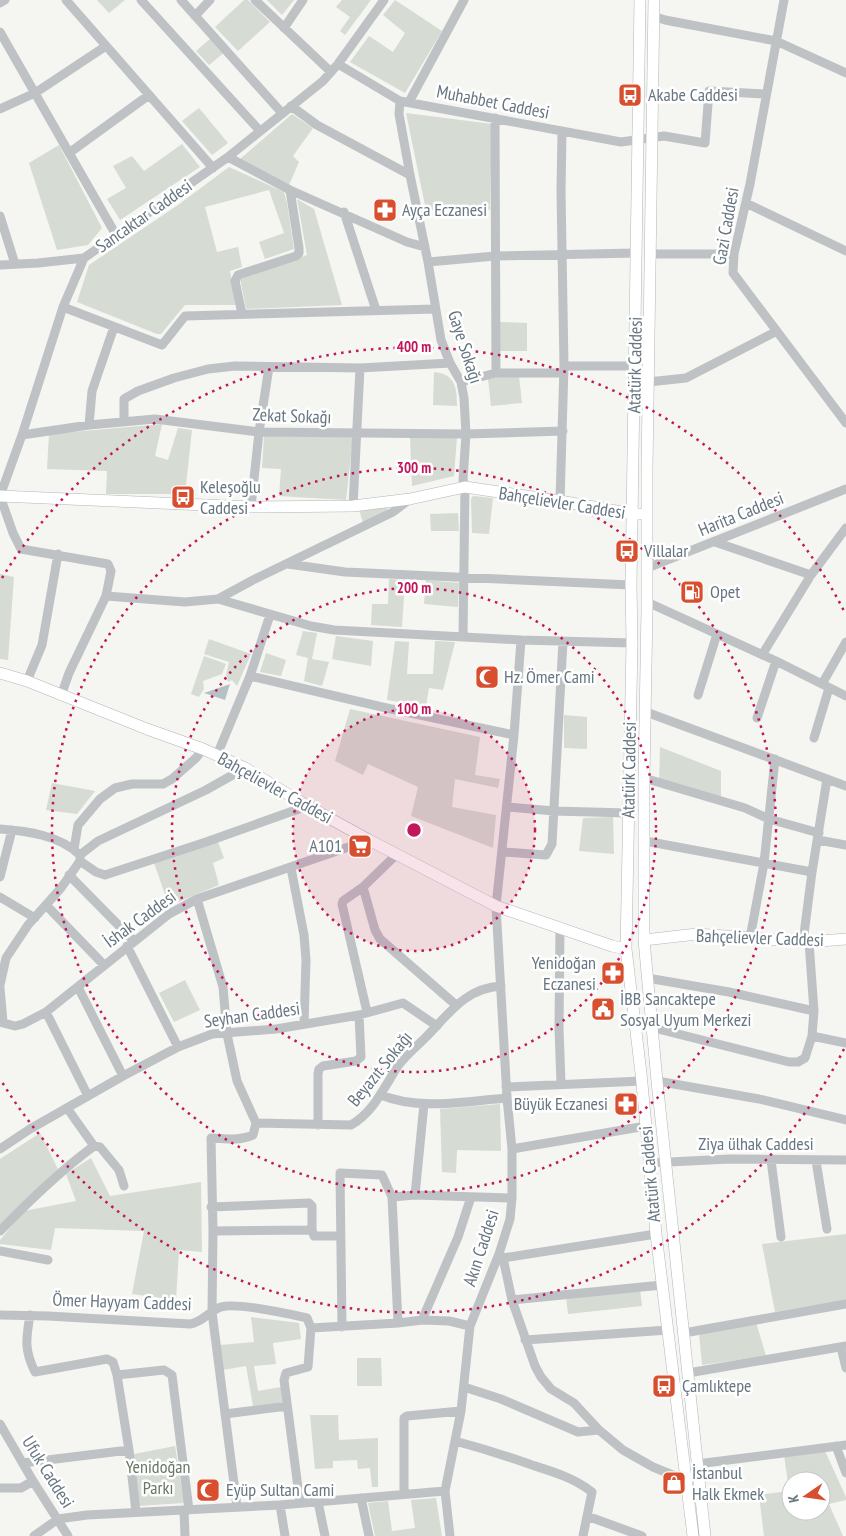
<svg xmlns="http://www.w3.org/2000/svg" width="846" height="1536" viewBox="0 0 846 1536" font-family="'PT Sans Narrow',sans-serif">
	<rect width="100%" height="100%" fill="#f5f5f1"/>
	<path fill="#d6dbd3" fill-rule="evenodd" d="M97 0H125L109 13Z
		M244 0H248L270 22 238 51 215 27Z
		M267 0H294L282 15Z
		M342 0H371L345 35 340 31 350 17 336 7Z
		M395 0 442 31 405 93 350 62 369 36 393 52 405 33 383 15Z
		M210 39 225 52 209 65 196 51Z
		M199 108 228 143 212 155 182 121Z
		M406 113 492 124 490 210H426Z
		M292 114 313 128 293 156 299 162 289 185 240 159Z
		M182 144 200 167 120 220 107 199 126 188 113 166 132 156 144 171Z
		M59 145 102 228 88 245 57 250 29 163Z
		M229 167 284 192 287 203 294 249 265 259 259 242 284 233 269 190 205 207 217 252 238 247 242 267 230 271 236 305H185L161 334H157L77 302 89 265 178 205Z
		M297 199 314 209 342 305 246 309 240 278 307 255Z
		M500 322 527 323V351H500Z
		M434 372C455 374 457 387 457 406L433 405Z
		M504 376H519L522 403 491 406 488 379Z
		M162 424 155 456 168 460 178 428 192 430 185 494H106L107 471 47 469 49 434Z
		M264 436 353 437 346 500 279 496 281 469 262 468Z
		M410 437H457L454 476 412 486Z
		M473 496 493 498 489 534 472 533 471 499Z
		M388 507 387 510 363 523 359 509Z
		M458 513 459 531H431L430 514Z
		M0 574 14 577 8 660 0 659Z
		M389 579 405 580 402 627 371 625 372 604H388Z
		M426 580 459 583 458 607 424 604Z
		M303 631 317 633 312 659 329 662 322 686 304 681 308 658 296 655Z
		M336 636 373 641 371 666 332 659Z
		M209 639 251 654 237 686 232 680 228 682 226 675 229 662 204 654Z
		M395 641 409 642 407 674H433L435 641 455 642 443 690 429 688 426 706 387 700Z
		M266 653 286 660 281 676 260 672Z
		M204 656 226 664 222 674 203 681 204 689 199 697 191 694Z
		M350 709 480 737 475 775 500 779 498 788 455 779 452 807 496 815 493 848 411 816 418 787 368 764 363 775 335 761Z
		M564 715 587 717V749L564 748Z
		M660 747 721 771V799L659 785Z
		M52 783 95 791 77 814 46 810Z
		M613 817 614 854 579 851 583 818Z
		M218 842 224 858 213 863 219 885 169 906 154 863Z
		M185 980 200 1010 174 1022 159 993Z
		M500 1104 501 1151 457 1150 456 1173 442 1172 440 1109Z
		M40 1133 58 1169 0 1229V1159Z
		M91 1158 110 1196 201 1182 202 1252 179 1250 176 1300 132 1294 144 1231 55 1228 51 1250 0 1244V1240L24 1211 76 1201 66 1174Z
		M846 1234V1300L775 1312 762 1244Z
		M640 1289 642 1306 568 1314 566 1297Z
		M251 1317 299 1323 301 1339 273 1343 276 1364 254 1366 258 1391 281 1387 282 1402 253 1406 246 1366 223 1370 220 1345 254 1342Z
		M756 1322 766 1356 702 1365 699 1333Z
		M357 1358H381L382 1386H357Z
		M310 1415H338L339 1440 378 1438V1487H372L370 1468 358 1469 357 1460 333 1461V1468L315 1469Z
		M175 1446 184 1503 138 1506 134 1454Z
		M825 1451 846 1497V1500L829 1504 843 1536H764L759 1495 789 1491 784 1455ZM791 1481H821V1511H791Z
		M436 1498 442 1536H375L368 1503 388 1501 392 1531 415 1528 411 1500Z"/>
	<path fill="#b5c1c5" d="M230 684 225 700 204 693Z"/>
	<g fill="none" stroke-linecap="round" stroke-linejoin="round">
		<g stroke="#b2b6b9" stroke-width="12">
			<path id="major" d="M640 0 631 585 632 643 626 949 641 1073 656 1234 693 1536
				M654 0 647 469V609L644 778V940L657 1081 705 1536
				M0 496 251 507 353 506 410 499 465 487 560 501 633 514H639
				M0 673 27 681 147 729 203 749 245 768 307 806 369 840 496 906 612 946 626 949
				M644 940 697 934 809 942 846 939"/>
		</g>
		<path stroke="#bec2c5" stroke-width="9" d="M66 0 213 168
			M141 0 260 131
			M181 0 282 113
			M255 0 331 72
			M784 0 750 184 734 254 733 273 846 423
			M0 3 5 0
			M195 16 210 0
			M653 16 665 20 776 41 846 73
			M284 28 303 0
			M0 32 116 235
			M338 64 400 101 621 142 664 136 705 143 709 91 766 94
			M400 101 399 114 410 175 428 262 441 340 450 363 461 382 464 398 466 434 463 480 465 487 463 637
			M409 102 464 0
			M291 106 317 125 410 175
			M0 109 35 93 106 46
			M495 118 496 373
			M69 153 149 95
			M228 157 290 190 407 242 425 247
			M746 203 846 251
			M344 212 376 310
			M0 216 15 264
			M649 254H734
			M428 262 495 256 636 253
			M0 265 38 263 84 258
			M63 307 162 345 185 316 435 309
			M242 314 235 281 238 275 296 256 299 253V248L290 190
			M564 366H635
			M461 382 496 373H564
			M648 382 686 378 777 331
			M124 421V399L138 391 174 378 208 369 235 366 360 368 450 363
			M89 425 92 391 114 327
			M22 435 89 425 155 419 259 432 466 434 563 431
			M560 501 564 366 561 191 562 132
			M353 506 360 368
			M251 507 259 432 269 367
			M715 542 811 575
			M288 564 345 572 631 585
			M647 568 846 489
			M106 596 185 602 218 599 311 626 334 630 521 640 632 643
			M218 599 253 580 393 512 410 499
			M647 602 776 661 846 696
			M762 655 811 575 846 528
			M250 676 382 707 514 735
			M27 681 42 645 58 554
			M822 684 846 642
			M698 695 717 634
			M61 696 69 673 106 596 111 571 108 564 21 549 13 533 0 496 22 435 63 307 84 258 228 157 323 81 338 64 384 0
			M646 712 846 786
			M757 718 776 661
			M814 738 829 688
			M217 755 250 676 270 615
			M644 778 745 808 769 819 819 833
			M507 807 554 811 628 813
			M0 829C27 831 59 835 80 855V861L96 872 105 875 206 842 307 806
			M818 840 846 845
			M645 841 812 872
			M74 849 78 825 100 799 115 788 132 784H163L172 779 196 758 203 749
			M503 852 546 855 552 844 563 641
			M80 855 98 841 206 790 245 768
			M291 868 304 935 306 960 304 1024
			M69 875 134 941
			M0 877 12 830
			M363 887 375 930 380 939 456 1005
			M0 897 35 918
			M197 899 223 987 227 1034 237 1081 256 1123
			M46 905 104 965
			M560 927 559 1028 561 1084
			M750 938 764 863 775 759
			M803 942 812 872 827 779
			M127 946 178 1047
			M647 978 729 992 814 1011
			M0 985 6 958 28 925 61 888 80 861
			M78 987 123 1076
			M0 988 3 1022
			M46 1012 88 1096
			M367 1012 342 904 343 901 363 887 396 855
			M0 1022 15 1026 23 1024 46 1012 169 914 197 899 369 840
			M654 1028 789 1062H798L805 1058 812 1036 814 1011 809 942
			M812 1036 846 1043
			M657 1081 759 1099 846 1120
			M506 1087 642 1081
			M381 1095C420 1111 466 1101 507 1098
			M67 1108 94 1146 100 1147 119 1170 124 1186
			M318 1125V1074L319 1069 323 1066 356 1061 361 1057 359 1015
			M0 1149 30 1129 123 1076 178 1047 212 1034 276 1029 359 1015 403 1003 437 1026
			M512 1149 646 1126
			M771 1160 781 1237
			M816 1161 827 1229
			M649 1163 730 1159 846 1160
			M415 1195 424 1104
			M392 1197 415 1195 512 1198
			M211 1207 309 1203 312 1206V1230
			M0 1231C29 1201 60 1171 94 1146
			M213 1231 312 1230 314 1236H340
			M0 1251 48 1260
			M499 1254 503 1258 512 1300 535 1366 541 1377 551 1389 574 1403 599 1430 623 1450 653 1467 685 1480
			M503 1258 656 1234
			M512 1300 662 1285
			M0 1315 48 1316 190 1324C203 1322 209 1311 221 1307 237 1302 289 1314 307 1318L311 1328 398 1323 422 1320 449 1321 470 1326
			M30 1315C26 1339 24 1350 35 1372L107 1359 113 1362 117 1375 129 1450 136 1512
			M422 1320 458 1237 471 1197
			M342 1327 340 1173 382 1175 392 1197 398 1323
			M684 1333 846 1304
			M525 1340 668 1330
			M841 1347 846 1368
			M688 1373 846 1346
			M117 1375 164 1370 172 1375 189 1510
			M464 1387 501 1399 578 1432 599 1430
			M225 1414 287 1406
			M0 1424 33 1481 68 1536
			M455 1441C481 1448 507 1456 532 1465 554 1472 574 1478 592 1492L583 1536
			M836 1446 846 1473
			M23 1463 129 1450
			M697 1464 846 1445
			M0 1488H21L33 1481
			M404 1494V1418L407 1416 461 1411
			M361 1498 369 1536
			M318 1502 325 1536
			M300 1503 284 1380 286 1373 308 1367 311 1328
			M280 1505 285 1536
			M237 1507 212 1312 213 1231 211 1138C225 1139 239 1141 253 1135L256 1123 351 1125C374 1112 384 1087 398 1066 405 1056 416 1047 425 1038 448 1015 465 988 501 986
			M184 1510 185 1536
			M587 1516 642 1536
			M34 1536 58 1519 87 1515 280 1505 445 1491
			M450 1536 445 1491 461 1411 470 1326 499 1254 510 1219 512 1198V1149L507 1098 496 906 514 735 521 640"/>
		<use href="#major" stroke="#fff" stroke-width="11"/>
	</g>
	<circle cx="414" cy="830" r="121" fill="#c2185b" fill-opacity=".12"/>
	<g fill="none" stroke="#c2185b" stroke-width="2.5" stroke-dasharray="2.5 5">
		<circle cx="414" cy="830" r="121"/>
		<circle cx="414" cy="830" r="242"/>
		<circle cx="414" cy="830" r="362"/>
		<path d="M844 1049A483 483 0 0 1 2 1082M2 578A483 483 0 0 1 844 611"/>
	</g>
	<defs>
		<g id="bus-square" transform="scale(1.25)"><rect x="-9" y="-9" width="18" height="18" rx="4" fill="#d74f2f" stroke="#fff"/><path d="M-5-6H5V4H4V6H2V4H-2V6H-4V4H-5ZM-3.5-4V0h7V-4ZM-3.5 1.2v1.5H-2V1.2ZM2 1.2v1.5H3.5V1.2Z" fill="#fff"/></g>
		<g id="pharmacy-square" transform="scale(1.25)"><rect x="-9" y="-9" width="18" height="18" rx="4" fill="#d74f2f" stroke="#fff"/><path d="M-2-6h4v4h4v4h-4v4h-4v-4h-4v-4h4Z" fill="#fff"/></g>
		<g id="fuel-square" transform="scale(1.25)"><rect x="-9" y="-9" width="18" height="18" rx="4" fill="#d74f2f" stroke="#fff"/><path d="M-5.5-6h7V0h2V4h1.3V-2.5L3-4.5l.8-.8L6-3V5H2.5V1h-1V6h-7ZM-4.2-4.7v3.2H.2V-4.7Z" fill="#fff"/></g>
		<g id="mosque-square" transform="scale(1.25)"><rect x="-9" y="-9" width="18" height="18" rx="4" fill="#d74f2f" stroke="#fff"/><path d="M3.5-4.9A6 6 0 1 0 3.5 4.9A5 5 0 1 1 3.5-4.9Z" fill="#fff"/></g>
		<g id="supermarket-square" transform="scale(1.25)"><rect x="-9" y="-9" width="18" height="18" rx="4" fill="#d74f2f" stroke="#fff"/><path d="M-6-5.5h2.5l.6 2H6L4.5 2H-2.5L-4.4-4H-6ZM-1.5 3.2a1.3 1.3 0 1 0 .1 0ZM3 3.2a1.3 1.3 0 1 0 .1 0Z" fill="#fff"/></g>
		<g id="civic-square" transform="scale(1.25)"><rect x="-9" y="-9" width="18" height="18" rx="4" fill="#d74f2f" stroke="#fff"/><path d="M-.6-6.5H3V-4.5H.6V-3L4-1V1h2V6H-6V1h2V-1L-.6-3ZM-1.2 2.5V6h2.4V2.5Z" fill="#fff"/></g>
		<g id="shop-square" transform="scale(1.25)"><rect x="-9" y="-9" width="18" height="18" rx="4" fill="#d74f2f" stroke="#fff"/><path d="M-5-2.5h2.3a2.7 3.5 0 0 1 5.4 0H5L5.5 6h-11ZM-1.5-2.5h3a1.5 2.3 0 0 0-3 0Z" fill="#fff"/></g>
	</defs>
	<g fill-rule="evenodd">
		<use href="#bus-square" x="630" y="95"/>
		<use href="#pharmacy-square" x="385" y="210"/>
		<use href="#bus-square" x="183" y="497"/>
		<use href="#bus-square" x="627" y="551"/>
		<use href="#fuel-square" x="692" y="592"/>
		<use href="#mosque-square" x="487" y="677"/>
		<use href="#supermarket-square" x="360" y="846"/>
		<use href="#pharmacy-square" x="613" y="973"/>
		<use href="#civic-square" x="603" y="1009"/>
		<use href="#pharmacy-square" x="626" y="1104"/>
		<use href="#bus-square" x="664" y="1386"/>
		<use href="#shop-square" x="674" y="1483"/>
		<use href="#mosque-square" x="208" y="1490"/>
	</g>
	<g text-anchor="middle" stroke-width="5" stroke-linejoin="round" paint-order="stroke">
		<g font-size="18" fill="#667680" stroke="#fff" text-anchor="start">
			<text x="648" y="101">Akabe Caddesi</text>
			<text x="402" y="216">Ayça Eczanesi</text>
			<text x="200" y="493">Keleşoğlu<tspan x="200" dy="21">Caddesi</tspan></text>
			<text x="644" y="557">Villalar</text>
			<text x="710" y="598">Opet</text>
			<text x="504" y="683">Hz. Ömer Cami</text>
			<text x="342" y="852" text-anchor="end">A101</text>
			<text x="596" y="969" text-anchor="end">Yenidoğan<tspan x="596" dy="21">Eczanesi</tspan></text>
			<text x="620" y="1005">İBB Sancaktepe<tspan x="620" dy="21">Sosyal Uyum Merkezi</tspan></text>
			<text x="608" y="1110" text-anchor="end">Büyük Eczanesi</text>
			<text x="682" y="1392">Çamlıktepe</text>
			<text x="692" y="1479">İstanbul<tspan x="692" dy="21">Halk Ekmek</tspan></text>
			<text x="226" y="1496">Eyüp Sultan Cami</text>
		</g>
		<g font-size="18" fill="#667680" stroke="#fff">
			<text transform="translate(493 102) rotate(11)" y="6">Muhabbet Caddesi</text>
			<text transform="translate(144 216) rotate(-35)" y="6">Sancaktar Caddesi</text>
			<text transform="translate(726 226) rotate(-80)" y="6">Gazi Caddesi</text>
			<text transform="translate(465 347) rotate(72)" y="6">Gaye Sokağı</text>
			<text transform="translate(635 365) rotate(-89)" y="6">Atatürk Caddesi</text>
			<text transform="translate(292 416) rotate(2)" y="6">Zekat Sokağı</text>
			<text transform="translate(562 503) rotate(9)" y="6">Bahçelievler Caddesi</text>
			<text transform="translate(741 514) rotate(-22)" y="6">Harita Caddesi</text>
			<text transform="translate(629 770) rotate(-89)" y="6">Atatürk Caddesi</text>
			<text transform="translate(275 788) rotate(29)" y="6">Bahçelievler Caddesi</text>
			<text transform="translate(140 919) rotate(-36)" y="6">İshak Caddesi</text>
			<text transform="translate(760 938) rotate(2)" y="6">Bahçelievler Caddesi</text>
			<text transform="translate(252 1015) rotate(-8)" y="6">Seyhan Caddesi</text>
			<text transform="translate(380 1069) rotate(-51)" y="6">Beyazıt Sokağı</text>
			<text x="756" y="1150">Ziya ülhak Caddesi</text>
			<text transform="translate(650 1174) rotate(-95)" y="6">Atatürk Caddesi</text>
			<text transform="translate(481 1248) rotate(-72)" y="6">Akın Caddesi</text>
			<text transform="translate(122 1302) rotate(2)" y="6">Ömer Hayyam Caddesi</text>
			<text transform="translate(48 1472) rotate(58)" y="6">Ufuk Caddesi</text>
		</g>
		<g font-size="18" fill="#697864" stroke="#fff">
			<text x="158" y="1473">Yenidoğan<tspan x="158" dy="21">Parkı</tspan></text>
		</g>
	</g>
	<circle cx="414" cy="830" r="8" fill="#c2185b" stroke="#fff" stroke-width="2.5"/>
	<g font-size="15" text-anchor="middle" font-weight="bold" fill="#c2185b" stroke="#fff" stroke-width="5" stroke-linejoin="round" paint-order="stroke">
		<text x="414" y="352">400 m</text>
		<text x="414" y="473">300 m</text>
		<text x="414" y="593">200 m</text>
		<text x="414" y="714">100 m</text>
	</g>
	<g transform="translate(806 1496) rotate(257)"><circle r="24" fill="#ffffff" stroke="#c2c8cc"/>
	<path d="M0-4L9 19L0 12L-9 19Z" fill="#d74f2f"/>
	<text y="-8" font-size="14" font-weight="bold" text-anchor="middle" fill="#667680">K</text>
	</g>
</svg>
